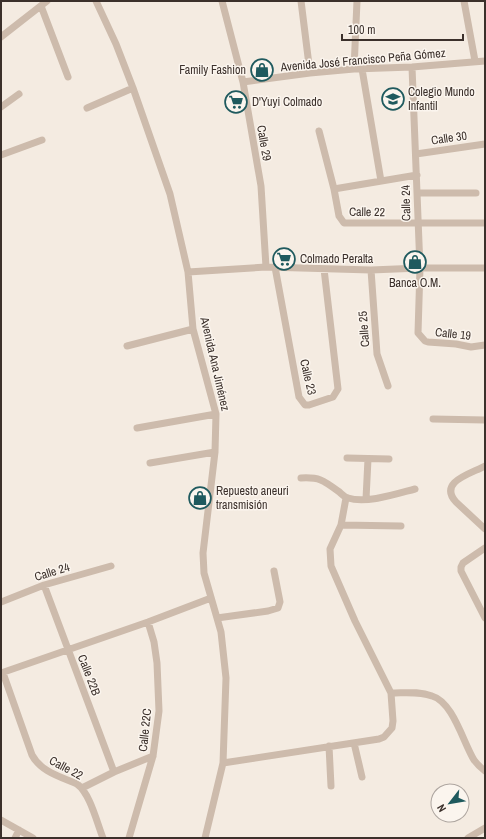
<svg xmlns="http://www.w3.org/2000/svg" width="486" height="839" viewBox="0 0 486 839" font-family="'Archivo Narrow',sans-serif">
	<rect width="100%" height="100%" fill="#f4ebe1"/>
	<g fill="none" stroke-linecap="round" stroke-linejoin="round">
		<path stroke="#cdbbac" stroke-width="7" d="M96 1 116 44 133 88 170 194 188 272 193 329 216 414 215 452 203 553 204 573 221 632 226 678 223 763 205 838
			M222 1 243 82 261 186 266 267
			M301 1 310 73
			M464 1 475 61
			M41 6 68 77
			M1 37 47 1
			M412 67 420 268 418 333 425 341 428 342 456 344 471 347 485 345
			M354 69 357 1
			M362 69 381 181
			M243 82 310 73 354 69 412 67 485 61
			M1 107 19 94
			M87 108 133 88
			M319 131 334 189 339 216 344 223H485
			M416 154 485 144
			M1 155 42 140
			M334 189 417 175
			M417 193H476
			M275 267 299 397 305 405H309L333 397 338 389 324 269
			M371 270 377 354 388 386
			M188 272 266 267 371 270 420 268H485
			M127 346 193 329
			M433 419 485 420
			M137 428 216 414
			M347 458 389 459
			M150 463 215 452
			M485 466C470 474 438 482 456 502L485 529
			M301 478C319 477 323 480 338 491 341 493 344 497 348 498 366 504 396 494 415 489
			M366 499 368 459
			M341 525 401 526
			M485 548 463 563 461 567V571L485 618
			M44 585 114 772
			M1 602 44 585 111 566
			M217 618 268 611 278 608 280 602 274 571
			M1 673 148 622 211 598
			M3 673 32 755C41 772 61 777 77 784 90 793 97 823 103 838
			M391 693C405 693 419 691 432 696 453 702 463 742 474 760 477 764 481 768 485 771
			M354 743 362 777
			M329 746 331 786
			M223 763 379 739 384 737 392 728 393 721 391 693 355 621 331 566 330 549 341 525 346 498
			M82 788 114 772 153 756
			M1 820 33 838
			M15 838 19 830
			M129 838 153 756 159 711 157 663 154 642 148 622
			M468 838 485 828"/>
	</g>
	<defs>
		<g id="shop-ring" transform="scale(1.15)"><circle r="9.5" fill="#fbf5ee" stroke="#1f5a5e" stroke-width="1.5"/><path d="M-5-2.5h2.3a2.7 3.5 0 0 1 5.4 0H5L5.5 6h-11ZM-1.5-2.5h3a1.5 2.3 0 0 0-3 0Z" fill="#1f5a5e"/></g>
		<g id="school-ring" transform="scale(1.15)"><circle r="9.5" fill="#fbf5ee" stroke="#1f5a5e" stroke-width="1.5"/><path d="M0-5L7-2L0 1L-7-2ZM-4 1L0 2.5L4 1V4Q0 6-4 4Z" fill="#1f5a5e"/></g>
		<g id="supermarket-ring" transform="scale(1.15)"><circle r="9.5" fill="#fbf5ee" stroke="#1f5a5e" stroke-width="1.5"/><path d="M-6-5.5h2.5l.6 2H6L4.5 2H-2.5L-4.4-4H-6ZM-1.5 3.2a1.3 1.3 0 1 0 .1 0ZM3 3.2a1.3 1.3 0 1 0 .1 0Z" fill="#1f5a5e"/></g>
	</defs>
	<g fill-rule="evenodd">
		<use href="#shop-ring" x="262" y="70"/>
		<use href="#school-ring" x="393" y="99"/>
		<use href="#supermarket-ring" x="236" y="102"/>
		<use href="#supermarket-ring" x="284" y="259"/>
		<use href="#shop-ring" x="415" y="262"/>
		<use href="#shop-ring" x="200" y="498"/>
	</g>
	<g text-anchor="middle" stroke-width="3" stroke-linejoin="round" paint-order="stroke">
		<g font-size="12" fill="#3b302b" stroke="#fbf5ee">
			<text transform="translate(363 60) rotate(-5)" y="4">Avenida José Francisco Peña Gómez</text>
			<text transform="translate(449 138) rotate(-8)" y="4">Calle 30</text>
			<text transform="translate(264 143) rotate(80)" y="4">Calle 29</text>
			<text transform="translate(406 203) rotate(-91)" y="4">Calle 24</text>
			<text transform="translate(367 212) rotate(1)" y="4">Calle 22</text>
			<text transform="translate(364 329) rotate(-94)" y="4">Calle 25</text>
			<text transform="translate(453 334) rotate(6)" y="4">Calle 19</text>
			<text transform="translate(215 364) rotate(77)" y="4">Avenida Ana Jiménez</text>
			<text transform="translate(308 377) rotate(77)" y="4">Calle 23</text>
			<text transform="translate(52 572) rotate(-17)" y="4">Calle 24</text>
			<text transform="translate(89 675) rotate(69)" y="4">Calle 22B</text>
			<text transform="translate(145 730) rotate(-84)" y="4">Calle 22C</text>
			<text transform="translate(66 768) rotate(28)" y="4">Calle 22</text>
		</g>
		<g font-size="12" fill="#3b302b" stroke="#fbf5ee" text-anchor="start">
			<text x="246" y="74" text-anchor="end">Family Fashion</text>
			<text x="408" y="96">Colegio Mundo<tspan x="408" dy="14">Infantil</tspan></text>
			<text x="252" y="106">D'Yuyi Colmado</text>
			<text x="300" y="263">Colmado Peralta</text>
			<text x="415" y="287" text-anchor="middle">Banca O.M.</text>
			<text x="216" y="495">Repuesto aneuri<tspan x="216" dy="14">transmisión</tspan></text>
		</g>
	</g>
	<rect width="486" height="839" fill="none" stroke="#3b302b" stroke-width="4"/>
	<g transform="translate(450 803) rotate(239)"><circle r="19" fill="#fbf5ee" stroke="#aea6a0"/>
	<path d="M0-3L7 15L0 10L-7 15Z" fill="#1f5a5e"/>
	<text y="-6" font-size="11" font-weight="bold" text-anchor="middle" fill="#3b302b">N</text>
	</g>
	<path d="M342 34v6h121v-6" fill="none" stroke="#3b302b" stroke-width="2"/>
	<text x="348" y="34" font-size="12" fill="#3b302b" stroke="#fbf5ee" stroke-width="3" paint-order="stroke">100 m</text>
</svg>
